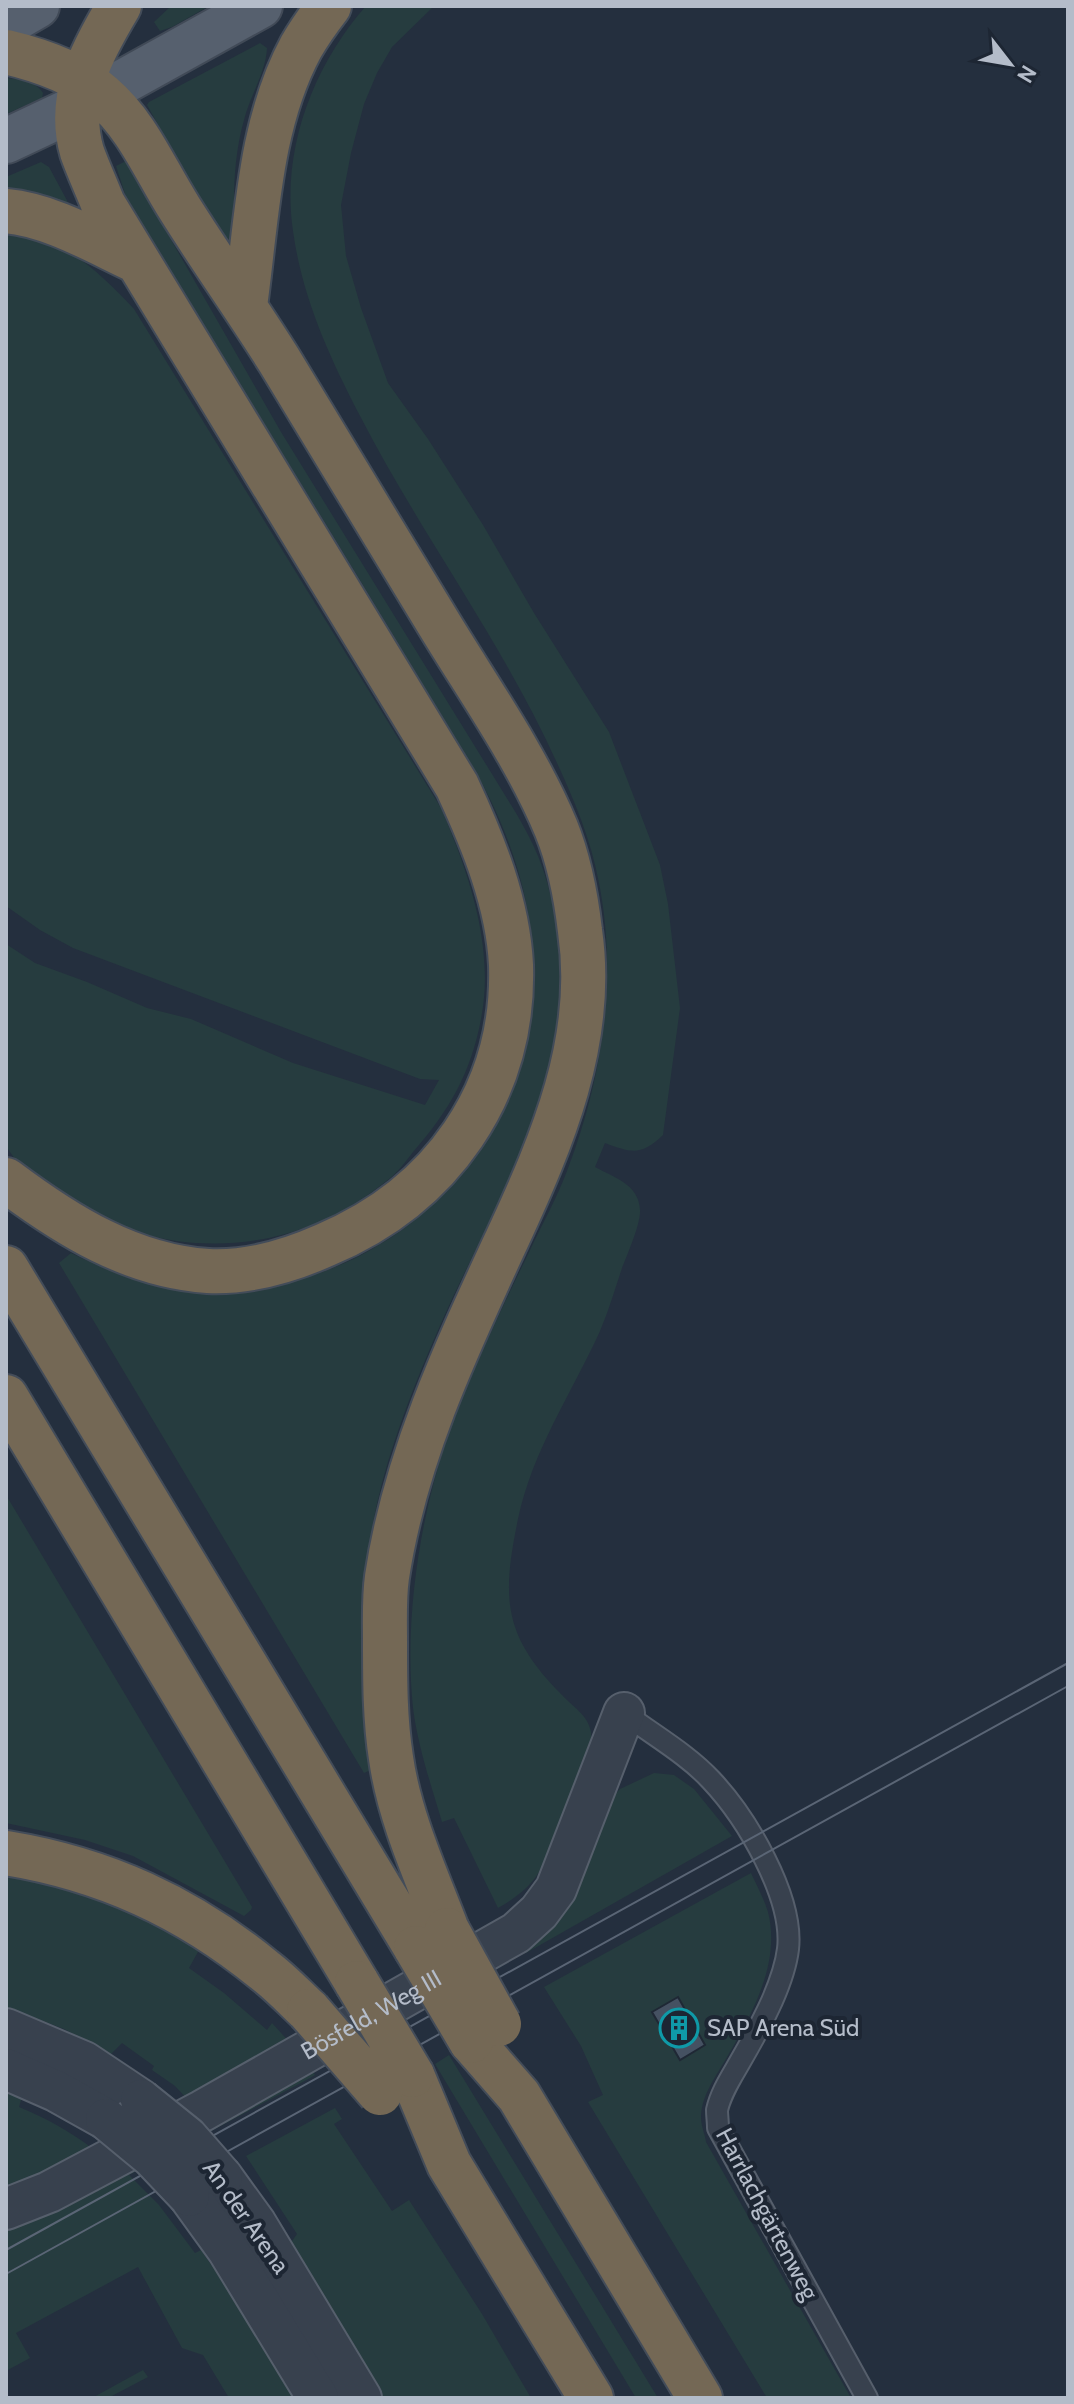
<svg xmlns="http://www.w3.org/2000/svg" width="1074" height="2404" viewBox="0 0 1074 2404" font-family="Cabin,sans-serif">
	<rect width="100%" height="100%" fill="#242f3e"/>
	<path fill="#263c3f" d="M171 6H209L172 27 160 31 154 22Z
		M366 6H434L392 47 377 73 364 104 351 153 341 205 346 256 361 308 388 383 428 439 483 525 534 613 609 732 660 865 668 904 680 1008 663 1135C641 1156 632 1153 605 1143L595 1167C613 1177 639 1184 640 1210 641 1223 627 1255 622 1268 615 1289 609 1310 600 1331 571 1395 533 1449 518 1519 502 1597 502 1635 562 1695 573 1707 588 1715 591 1732 592 1740 589 1755 587 1762 582 1775 573 1787 568 1800 557 1826 552 1856 535 1878 525 1891 512 1900 498 1908L454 1818 442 1822C431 1785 418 1747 413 1708 404 1622 419 1521 447 1438 470 1374 500 1312 530 1250 542 1224 557 1198 567 1171 602 1080 618 979 599 883 591 840 575 802 557 763 502 641 420 533 359 414 329 356 302 297 293 231 281 150 313 66 366 6Z
		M260 43 267 48C266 72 250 96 244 120 233 159 233 199 235 239L226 246 147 105 149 102Z
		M6 78C19 79 36 81 43 93L42 98 6 114Z
		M126 161 281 432 516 813C524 827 532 841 538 856 548 880 554 907 557 932 575 1069 508 1180 452 1299 431 1345 411 1392 395 1440 359 1545 352 1660 375 1768L364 1773 59 1263 71 1253C97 1265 123 1278 150 1284 170 1289 191 1289 211 1289 283 1290 339 1273 399 1232 435 1207 462 1173 486 1136 555 1032 543 908 490 799 472 763 449 728 428 693 400 646 372 600 344 554 272 436 199 319 127 200L116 166Z
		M41 162 49 167 70 206 6 192V177Z
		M6 227C18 231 31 233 43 238 80 254 107 280 134 309L441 808C469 873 495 948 481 1019 471 1073 449 1111 413 1152 406 1161 398 1172 389 1179 368 1196 342 1213 317 1223 241 1255 148 1250 78 1205 54 1189 24 1175 8 1149 2 1138 6 1114 6 1101 6 1049 6 996 6 944L35 963 87 982 147 1008 191 1019 293 1063 425 1105 439 1080 420 1079 73 948 40 930 6 906Z
		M6 1495 252 1907 251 1910 244 1916 133 1856 85 1840 6 1823Z
		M654 1773 674 1775 694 1789 732 1836 526 1953 521 1947 605 1806 620 1789Z
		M751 1873C757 1886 764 1899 768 1912 781 1963 752 2014 727 2057 717 2075 701 2095 701 2118 701 2126 705 2134 706 2142L851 2398H767L588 2102 603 2095 581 2046 544 1987Z
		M6 1875C79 1886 137 1912 199 1950L189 1968 224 1993 267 2030 272 2023 292 2045 191 2103 175 2086 152 2070 154 2066 122 2043 111 2054 64 2029 6 2007Z
		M449 2055 658 2398H636L435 2064Z
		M311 2069 315 2075 310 2078 129 2175 159 2205 195 2253 201 2250 256 2330 298 2398H229L203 2355 182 2348 138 2267 16 2333 30 2358 6 2371V2225Z
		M6 2092 22 2097 19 2107C46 2118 69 2131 92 2148L6 2191Z
		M335 2108 342 2119 334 2124 392 2211 409 2200 482 2314 531 2398H380L290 2244 297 2234 246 2156Z
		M143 2370 148 2377 108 2398H92Z"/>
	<path fill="#455162" stroke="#1f2835" stroke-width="2" d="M678 1997 705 2045 680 2060 652 2012Z"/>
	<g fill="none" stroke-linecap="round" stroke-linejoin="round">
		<g stroke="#565f6c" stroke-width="24">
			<path id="lane" d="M624 1713C653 1735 687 1754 711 1780 746 1817 794 1897 788 1949 786 1966 779 1985 772 2001 763 2021 752 2041 741 2060 732 2076 721 2092 717 2110 717 2115 718 2122 718 2128L867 2398"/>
		</g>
		<g stroke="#565f6c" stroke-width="44">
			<g id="street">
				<path d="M6 2029 84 2062 141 2100"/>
				<path d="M6 2069 56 2091 106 2119"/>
				<path d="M222 2177 256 2224 361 2398"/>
				<path d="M189 2196 228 2250 318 2398"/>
				<path id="s1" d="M6 2209 49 2192 202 2111 516 1933 539 1912 556 1889 624 1713"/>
			</g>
		</g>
		<g stroke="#414a57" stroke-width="48">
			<path id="primary" d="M6 24 37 6
				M6 141 76 108 260 6"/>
		</g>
		<g stroke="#434c59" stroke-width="48">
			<path id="highway" d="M6 52C40 60 76 72 102 95 138 126 155 170 180 209 212 260 247 309 279 360 332 448 386 536 439 624 479 690 526 756 556 828 569 860 576 896 580 931 596 1039 552 1142 508 1237 457 1347 405 1457 387 1577 384 1598 385 1620 385 1641 385 1680 385 1720 391 1758 399 1816 426 1875 447 1930
				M6 211C51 215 96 242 137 261
				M245 306C257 220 259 125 301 47 309 33 319 19 329 6
				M6 1180C66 1225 131 1266 208 1271 248 1273 289 1261 325 1245 441 1196 515 1093 511 965 508 903 483 842 457 786L103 204C96 186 88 169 82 152 66 98 92 51 119 6
				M6 1268 416 1948
				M6 1397 357 1983
				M6 1853C104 1869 187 1907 264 1970 280 1982 294 1997 309 2011
				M471 2041 519 2096 700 2398
				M412 2075 449 2164 591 2398"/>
		</g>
		<use href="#lane" stroke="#38414e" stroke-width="20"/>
		<use href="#street" stroke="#38414e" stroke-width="40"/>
		<use href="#primary" stroke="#56606e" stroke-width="44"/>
		<use href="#highway" stroke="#746855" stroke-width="44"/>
		<path stroke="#5a6575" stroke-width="2" d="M6 2250 1068 1663
			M6 2274 1068 1686"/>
		<g stroke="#565f6c" stroke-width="44" stroke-linecap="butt">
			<path id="street-bridge" d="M141 2100 187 2137 222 2177
				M106 2119 152 2157 189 2196"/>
		</g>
		<g stroke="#434c59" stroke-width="48" stroke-linecap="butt">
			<path id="highway-bridge" d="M447 1930 499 2024
				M416 1948 471 2041
				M357 1983 412 2075
				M309 2011 380 2093"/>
		</g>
		<use href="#street-bridge" stroke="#38414e" stroke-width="40"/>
		<use href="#highway-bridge" stroke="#746855" stroke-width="44"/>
	</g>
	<defs>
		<g id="building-ring" transform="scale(2)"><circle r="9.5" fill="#1d2633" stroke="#0f9aa8" stroke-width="1.5"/><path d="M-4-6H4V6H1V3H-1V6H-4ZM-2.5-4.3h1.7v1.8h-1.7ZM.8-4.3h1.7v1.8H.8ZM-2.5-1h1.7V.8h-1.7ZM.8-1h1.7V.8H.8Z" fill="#0f9aa8"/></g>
	</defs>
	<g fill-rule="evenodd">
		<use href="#building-ring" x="679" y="2028"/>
	</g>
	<g text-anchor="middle" stroke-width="8" stroke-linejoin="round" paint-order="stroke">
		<g font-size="24" fill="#b4bcc9" stroke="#1d2633">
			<text dy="8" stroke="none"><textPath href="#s1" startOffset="414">Bösfeld, Weg III</textPath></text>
			<text transform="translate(767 2214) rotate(62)" y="8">Harrlachgärtenweg</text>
			<text transform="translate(246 2217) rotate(55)" y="8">An der Arena</text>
		</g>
		<g font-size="24" fill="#b4bcc9" stroke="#1d2633" text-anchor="start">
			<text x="707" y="2036">SAP Arena Süd</text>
		</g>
	</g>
	<rect width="1074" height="2404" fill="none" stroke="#b4bcc9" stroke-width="16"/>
	<g transform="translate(1010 64) rotate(121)" stroke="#1d2633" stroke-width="6" paint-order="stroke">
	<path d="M0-6L14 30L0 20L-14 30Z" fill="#b4bcc9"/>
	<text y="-12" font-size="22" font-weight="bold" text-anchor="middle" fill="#b4bcc9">N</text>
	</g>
</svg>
